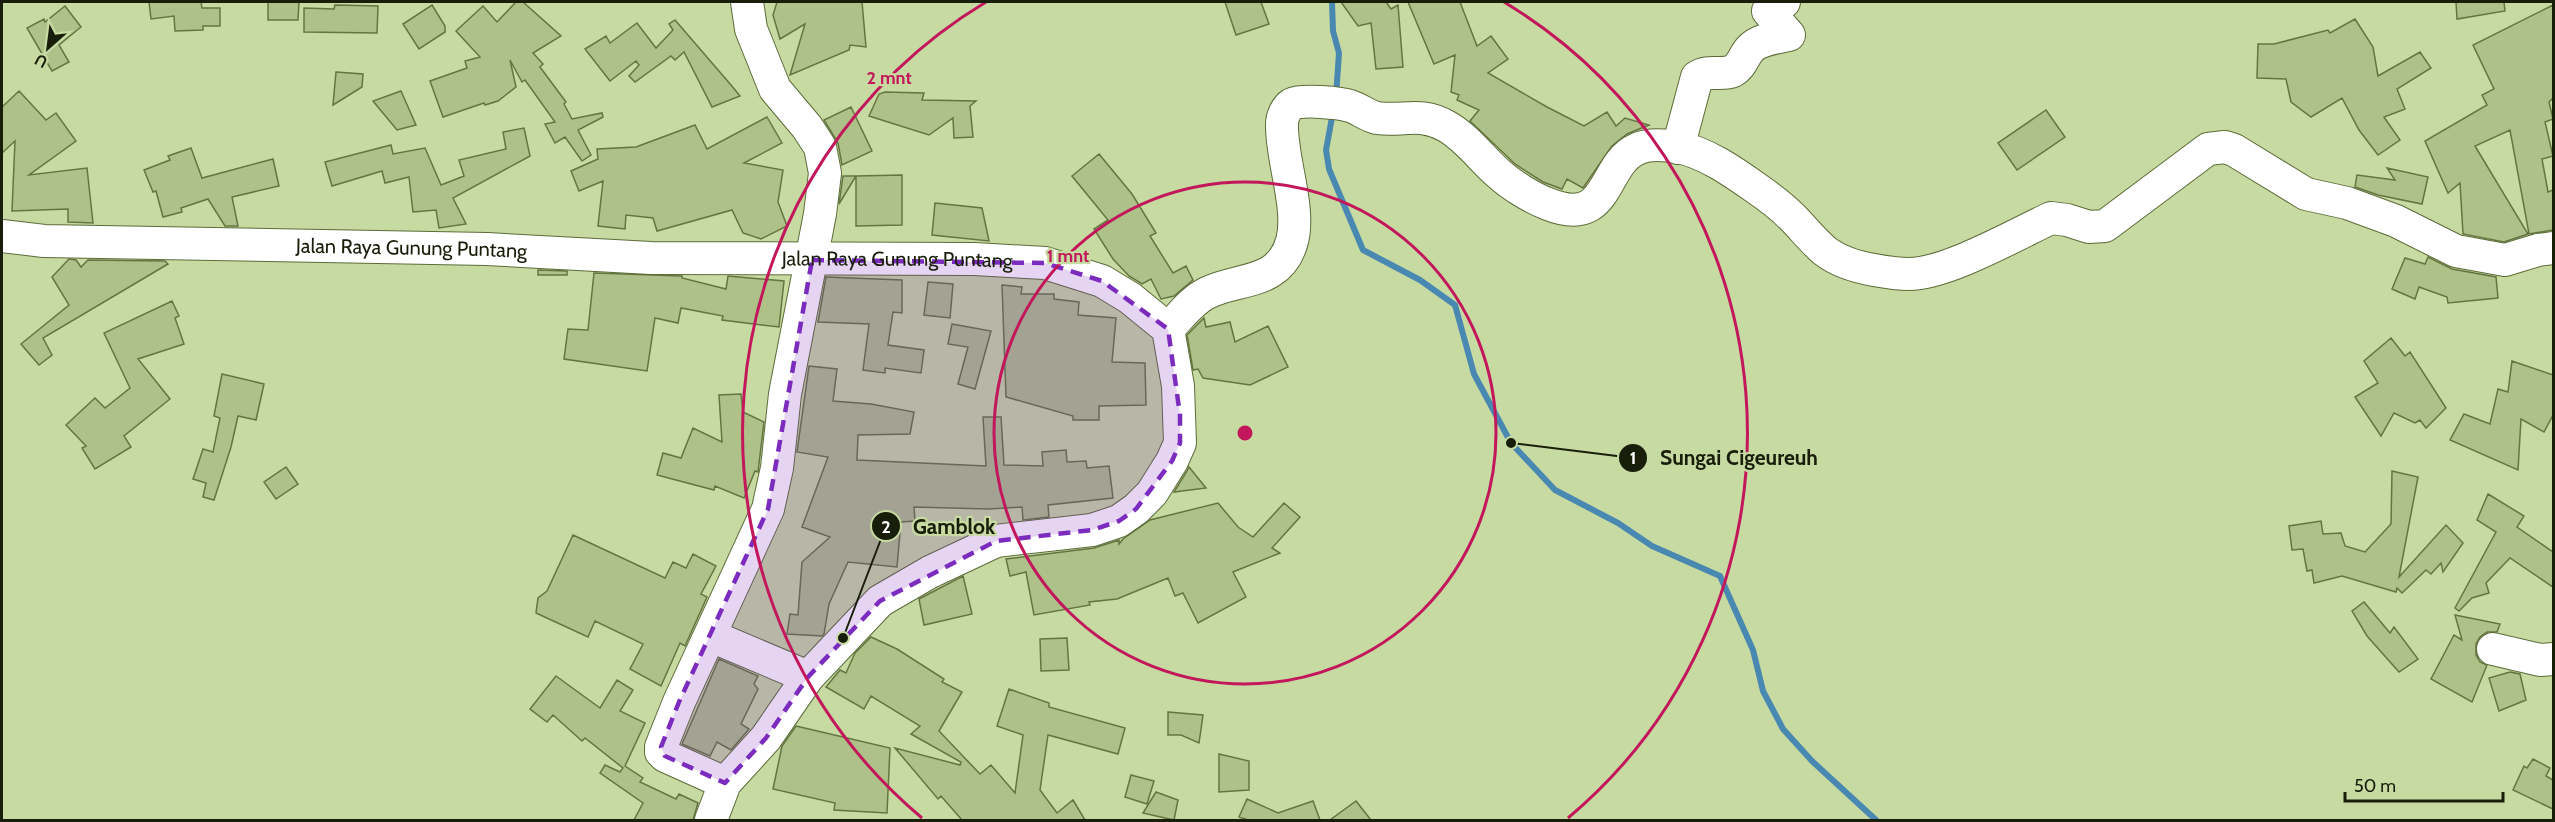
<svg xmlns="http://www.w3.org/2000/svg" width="2555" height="822" viewBox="0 0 2555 822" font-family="Cabin,sans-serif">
	<rect width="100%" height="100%" fill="#c7daa2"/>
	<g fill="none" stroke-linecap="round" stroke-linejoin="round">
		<path stroke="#4988b1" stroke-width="6" d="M1332 2 1333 31 1339 53 1336 96
			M1333 112 1326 150 1329 169 1363 250 1420 280 1455 305 1474 374 1511 443 1555 490 1618 523 1652 546 1720 576 1753 650 1763 691 1783 729 1812 761 1876 820"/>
	</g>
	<path fill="#aec189" stroke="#647541" stroke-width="1.5" d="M149 2H201L202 8H220V26H203V30L175 31 174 16 151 19Z
		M268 2H299L298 20H268Z
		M516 2H523L561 36 533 53 543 64 540 67 566 102 564 104 572 119 602 113 603 117 578 130 591 155 582 161 565 137 555 143 545 124 555 122 525 80 522 82 510 60 516 87 498 101 485 105 484 103 443 117 430 81 467 68 465 61 480 57 456 31 483 6 497 22Z
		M777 2H862L866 47 850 45 849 50 790 75 805 24 780 39 773 15Z
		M1225 2H1261L1269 24 1236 35Z
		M1341 2H1386L1391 9 1398 5 1403 67 1376 69 1371 23 1358 26Z
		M1408 2H1460L1477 46 1491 36 1508 59 1488 73 1547 107 1584 126 1607 112 1616 126 1625 118 1649 125 1627 134 1612 146 1583 188 1567 179 1562 189 1543 182 1515 164 1470 121 1479 110 1457 100 1459 95 1451 92 1455 55 1434 64Z
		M2456 2H2504L2505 11 2457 19Z
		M335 5 378 6 377 33 304 32V8L334 9Z
		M432 5 445 26V32L419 49 403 24Z
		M2553 5V98L2549 102 2553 119 2545 122 2553 156 2542 159 2548 192 2553 190V230L2529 234 2510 130 2475 146 2528 234 2504 242 2463 234 2460 183 2448 193 2425 141 2487 105 2482 95 2494 89 2473 45Z
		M65 6 81 27 59 45 69 62 52 71 27 28 44 19 45 22Z
		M2355 19 2373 47 2378 76 2420 52 2431 68 2397 89 2405 109 2384 117 2400 140 2378 155 2359 130 2342 98 2311 117 2291 102 2286 79 2257 78 2258 44H2274L2328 30 2330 33Z
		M675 20 731 85 740 96 712 107 684 52 675 60 671 56 635 82 629 76 639 65 636 61 610 81 585 49 606 36 610 43 637 23 656 48 673 30 669 24Z
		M336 72 363 74 362 87 333 105Z
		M19 91 46 120 56 113 76 141 29 175 87 168 93 223 68 222V209L12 211 15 141 2 153V107Z
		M401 91 416 125 397 130 373 101Z
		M885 92 924 93 922 100 976 101 970 106 973 137 954 138 953 118 929 135 869 116 879 94Z
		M851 107 872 151 842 165 838 143 824 120Z
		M2046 110 2065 137 2017 170 1998 143Z
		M767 117 782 143 744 163 783 170 778 202 787 226 761 239 743 233 732 210 657 231 653 218 626 215 625 229 598 226 603 181 579 191 571 171 598 159 597 149 636 147 695 125 707 149Z
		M524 128 530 156 453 198 466 224 439 228 436 210 413 212 409 177 385 183 382 171 332 186 325 162 391 145 393 154 425 148 441 185 464 176 459 160 506 149 503 132Z
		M191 148 202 178 273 159 279 186 232 197 238 226H225L208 199 181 208 182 212 163 217 156 191 153 192 144 170 170 160 168 156Z
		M1099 154 1132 194 1156 233 1150 236 1173 273 1186 266 1193 280 1174 296 1161 299 1151 279 1142 284 1129 276 1113 259 1094 229 1108 220 1072 176Z
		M2387 168 2428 177 2422 204 2378 195 2355 187 2357 175 2395 180Z
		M902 175V225L856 226V176Z
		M843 176H856L839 204Z
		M935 203 982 208 989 241 932 235Z
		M2428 257 2452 269 2496 277 2498 298 2448 303 2447 297 2419 287 2415 299 2392 289 2405 258 2425 264Z
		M69 259 76 260 81 267 88 260 165 261 168 264 43 338 52 355 39 365 21 344 69 305 52 277Z
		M538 270 567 271V275H538Z
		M594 273 682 276V278L726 289 728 276 784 281 779 327 722 320 723 316 681 308 678 323 655 318 647 371 564 359 568 329 588 330Z
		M826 277 902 280V313L893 312 888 345 924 350 921 373 885 368V373L863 370 869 324 818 322Z
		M928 282 953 284 950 318 924 315Z
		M1002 285 1022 287 1021 294H1054V299L1079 302 1078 315 1116 318 1112 362 1145 363 1146 405 1099 406V420H1073V416L1006 397Z
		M172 301 179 316 175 318 184 344 138 359 170 399 124 436 131 447 95 469 82 448 86 446 66 425 95 398 105 408 130 388 104 333Z
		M1204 318 1206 327 1230 322 1235 342 1268 326 1288 367 1250 385 1203 378 1198 369 1193 370 1187 335Z
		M952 324 991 331 975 389 958 384 968 347 948 344Z
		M2391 338 2405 356 2410 352 2446 408 2426 428 2420 420 2415 423 2394 413 2381 436 2355 397 2378 383 2364 361Z
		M2512 361 2553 375V415L2544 432 2521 419 2518 470 2450 440 2464 414 2490 424 2498 389 2508 392Z
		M809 366 837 369 833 401 871 404 914 412 910 434 858 435 857 460 986 466 983 417H1001L1004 465 1043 466 1042 452 1066 450 1067 462 1086 461 1087 468 1109 466 1113 498 1048 505 1049 517 1023 520 1022 507 988 509 914 507 915 521 901 522 897 567 848 562 829 604 824 634 822 636 787 634 790 614 798 615 802 562 830 537 802 527 828 457 797 452Z
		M222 374 264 384 256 420 238 416 231 447 214 500 203 497 206 483 193 479 203 449 213 452 220 418 214 416Z
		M741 394 743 412 764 422 758 472 755 471 744 498 715 486 714 490 657 475 663 453 681 458 693 428 722 442 719 395Z
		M286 467 298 484 276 499 264 482Z
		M1189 467 1206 488 1174 492 1187 471Z
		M2392 471 2418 477 2399 577 2446 525 2463 543 2443 572 2441 563 2431 574 2426 570 2402 593 2397 588 2396 592 2342 576 2314 583 2312 570 2307 571 2303 549 2292 550 2289 526 2321 521 2323 534 2341 533 2345 546 2365 552 2391 524Z
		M2488 494 2524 516 2517 527 2553 552V587L2510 558 2486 583 2489 593 2472 598 2459 611 2455 608 2496 532 2477 520Z
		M1218 503 1238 527 1253 537 1284 503 1300 517 1272 548 1280 553 1233 572 1246 597 1198 623 1183 593 1175 596 1168 578 1117 599 1089 602 1090 605 1034 615 1026 572 1010 576 1006 559 1094 548 1119 540V544L1123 539 1150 520Z
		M573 535 665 578 673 562 686 568 693 554 716 566 701 594 707 597 685 646 680 643 661 686 630 669 643 644 595 621 588 637 536 613 538 598 547 591Z
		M963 576 972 614 924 625 919 599Z
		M2364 602 2390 633 2394 627 2418 659 2399 672 2367 636 2352 611Z
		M2455 615 2500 624 2497 632H2487L2480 637 2476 644V655L2480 662 2487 665 2472 702 2431 679 2454 635 2462 640Z
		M871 637 897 649 944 679 942 682 962 692 939 731 980 774 991 765 1015 793 1023 735 997 726 1009 689 1049 703V707L1125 728 1118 754 1048 735 1040 790 1057 813 1073 800 1085 820H962L941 796 938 799 895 748 960 765 961 762 911 734 920 726 871 696 864 709 826 687 840 670 846 673 855 653Z
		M1067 638 1069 670 1041 671 1040 639Z
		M719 659 758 676 754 684 758 689 741 724 749 729 731 750 717 742 710 756 682 744Z
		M2510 672 2520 674 2526 700 2499 711 2489 678Z
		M556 676 600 708 617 680 633 690 620 711 645 723 625 766 643 778 640 782 676 799 679 794 698 803 693 820H634L643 803 600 773 605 765 620 772 623 768 585 738 582 741 553 715 547 722 530 709Z
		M1168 712 1203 715 1199 743 1181 735H1168Z
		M796 726 890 748 887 813 834 810 835 803 773 789 782 746Z
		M1219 754 1249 761V790L1219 792Z
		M2533 759 2550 768 2546 776 2553 780V809L2513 790 2524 766 2527 768Z
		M1131 775 1154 781 1147 804 1125 797Z
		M1156 792 1178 800 1174 820 1143 813Z
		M1247 799 1278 813 1313 801 1320 820H1248L1239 817Z
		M1356 801 1371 820H1330Z"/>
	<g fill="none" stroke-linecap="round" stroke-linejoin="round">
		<g stroke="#5c6c38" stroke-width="34">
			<g id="minor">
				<path d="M1678 148 1697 77C1708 69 1721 76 1733 71 1742 66 1743 57 1750 49 1759 39 1776 38 1789 35L1768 11 1784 2"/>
				<path id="s1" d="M2 236 44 241 487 249 651 258 974 259 1045 263 1102 281 1130 298 1168 329 1178 386 1180 443 1172 461 1152 493 1136 509 1119 521 1092 530 996 541 930 572 880 601 808 677 766 738 725 783 711 820"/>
				<path d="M1168 329C1180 317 1191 301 1207 293 1238 277 1280 286 1292 241 1301 208 1281 159 1282 124 1282 117 1286 108 1292 104 1301 99 1341 103 1350 106 1360 109 1367 116 1377 118 1403 122 1420 111 1446 126 1466 137 1481 158 1498 173 1511 185 1532 198 1548 204 1611 229 1601 165 1637 149 1649 143 1666 145 1678 147 1706 153 1732 171 1756 188 1769 197 1781 206 1792 217 1803 228 1813 241 1825 251 1839 262 1857 267 1874 270 1885 272 1898 274 1909 274 1946 274 2015 235 2051 218L2067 220 2089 227 2105 226 2208 149 2225 147 2234 150 2306 194 2347 203 2396 221 2456 251 2505 260 2538 250 2554 248"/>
				<path d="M711 636 808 677"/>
				<path d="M2493 649 2540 660 2554 659"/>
				<path d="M725 783 665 756 661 752V747L679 702 768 509 777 468 785 394 820 214 825 173 820 147 807 127 775 89 751 29 747 2"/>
			</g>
		</g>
		<use href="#minor" stroke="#fff" stroke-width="32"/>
	</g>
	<path fill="#7b2cbf" fill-opacity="0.2" stroke="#7b2cbf" stroke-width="4.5" stroke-dasharray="12 8" stroke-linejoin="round" d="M812 260 1045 263 1102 281 1168 329 1180 415V443L1172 461 1136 509 1119 521 1092 530 996 541 880 601 808 677 766 738 725 783 665 756 661 747 679 702 768 509Z"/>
	<g fill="none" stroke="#c2185b" stroke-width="3">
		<circle cx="1245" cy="433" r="251"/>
		<path d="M922 818A503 503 0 0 1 986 2M1504 2A503 503 0 0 1 1568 818"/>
	</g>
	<g text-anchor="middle" stroke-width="4.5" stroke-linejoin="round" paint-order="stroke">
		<g font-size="20" fill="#181e09" stroke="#c7daa2">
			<text dy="7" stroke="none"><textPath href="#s1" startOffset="410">Jalan Raya Gunung Puntang</textPath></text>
			<text dy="7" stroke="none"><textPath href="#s1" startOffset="896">Jalan Raya Gunung Puntang</textPath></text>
		</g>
	</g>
	<circle cx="1245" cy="433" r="9" fill="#c2185b" stroke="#c7daa2" stroke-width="3"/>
	<g font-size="18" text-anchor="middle" font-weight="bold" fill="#c2185b" stroke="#c7daa2" stroke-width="4.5" stroke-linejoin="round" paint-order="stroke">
		<text x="889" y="84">2 mnt</text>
		<text x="1068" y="262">1 mnt</text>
	</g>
	<path fill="none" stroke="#181e09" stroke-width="2" d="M1511 443L1633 458M843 638L886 526"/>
	<g fill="#181e09" stroke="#c7daa2" stroke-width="2">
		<circle cx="1511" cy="443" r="6"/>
		<circle cx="843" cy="638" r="6"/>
		<circle cx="1633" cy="458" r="15"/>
		<circle cx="886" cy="526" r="15"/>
	</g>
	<g font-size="18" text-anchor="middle" font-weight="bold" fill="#fff">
		<text x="1633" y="464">1</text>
		<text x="886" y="533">2</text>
	</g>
	<g font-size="21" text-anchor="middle" font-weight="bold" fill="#181e09" stroke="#c7daa2" stroke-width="4.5" stroke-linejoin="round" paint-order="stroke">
		<text x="1739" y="465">Sungai Cigeureuh</text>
		<text x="954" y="534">Gamblok</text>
	</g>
	<rect width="2555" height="822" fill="none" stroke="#181e09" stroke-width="6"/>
	<g transform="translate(48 48) rotate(208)" stroke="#c7daa2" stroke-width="4.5" paint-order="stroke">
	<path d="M0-4.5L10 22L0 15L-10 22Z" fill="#181e09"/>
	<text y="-9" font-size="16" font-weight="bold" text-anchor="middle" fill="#181e09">U</text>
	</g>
	<path d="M2345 792v9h158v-9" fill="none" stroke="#181e09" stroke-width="3"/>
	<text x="2354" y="792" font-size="18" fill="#181e09" stroke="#c7daa2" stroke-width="4.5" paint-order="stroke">50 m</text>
</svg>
